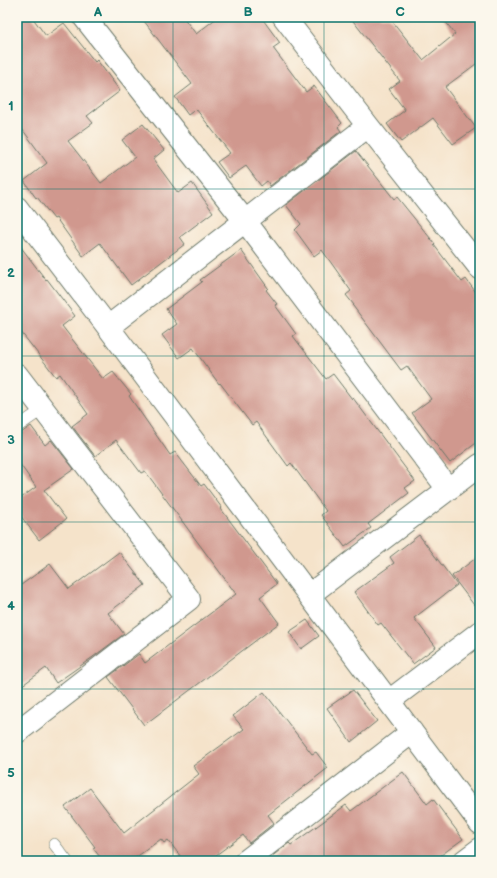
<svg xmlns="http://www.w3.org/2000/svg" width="497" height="878" viewBox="0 0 497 878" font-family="'Balsamiq Sans',sans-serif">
	<rect width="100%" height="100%" fill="#fbf7ec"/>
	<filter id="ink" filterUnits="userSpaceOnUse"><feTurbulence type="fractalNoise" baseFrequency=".025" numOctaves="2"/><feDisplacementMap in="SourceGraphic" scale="8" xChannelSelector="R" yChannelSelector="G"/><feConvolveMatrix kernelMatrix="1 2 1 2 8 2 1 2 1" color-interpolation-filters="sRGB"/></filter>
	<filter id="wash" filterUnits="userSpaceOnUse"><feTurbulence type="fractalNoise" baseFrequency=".012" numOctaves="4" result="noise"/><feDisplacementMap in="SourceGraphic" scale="16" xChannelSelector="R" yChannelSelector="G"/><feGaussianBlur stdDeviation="0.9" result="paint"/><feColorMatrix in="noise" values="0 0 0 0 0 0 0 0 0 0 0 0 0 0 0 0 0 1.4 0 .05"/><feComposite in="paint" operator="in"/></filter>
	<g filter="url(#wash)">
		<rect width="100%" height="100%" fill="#f5e3ca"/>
		<g id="blocks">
			<path fill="#d0988e" d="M17 17H32L46 36 64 23 95 62 97 60 120 91 87 116 93 123 68 141 101 183 135 157 122 140 143 124 164 150 153 159 178 193 192 183 213 212 180 237 185 244 131 285 100 243 83 256 56 218 54 219 37 197 36 198 24 181 47 163 17 122Z
				M141 17H183L196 34 218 17H261L280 43 273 48 306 92 314 86 342 123 338 127 341 131 270 186 267 181 261 186 246 166 229 178 217 162 230 153 196 109 188 115 175 97 192 84Z
				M350 17H389L423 60 455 34 442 17H480V61L445 87 476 128 453 144 433 118 401 142 387 124 405 110 389 89 400 81Z
				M356 151 394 199 397 197 435 244 434 245 462 282 466 279 480 298V440L450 463 412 413 431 399 407 366 401 370 353 306 354 305 346 295 351 291 322 250 314 256 295 230 301 224 286 205Z
				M17 242 46 280 47 279 75 316 62 326 103 379 113 372 131 394 129 396 170 455 175 452 201 486 204 484 222 508 221 509 277 584 260 597 279 623 144 725 108 677 139 654 145 663 236 594 145 471 141 473 116 440 95 456 72 426 88 414 60 374 56 377 17 327Z
				M241 250 268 288 266 290 277 304 275 305 296 334 293 336 326 379 333 374 352 399 353 398 415 481 405 488 409 493 368 524 371 528 345 547 321 515 326 511 291 463 288 466 256 422 252 425 220 383 219 384 193 348 179 358 162 335 177 324 166 309 202 282 200 280Z
				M17 407 23 415 17 418Z
				M31 426 45 445 51 440 74 469 44 490 66 519 39 540 17 511V501L36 487 17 460V434L21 433Z
				M419 535 457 585 414 618 436 647 413 664 381 623 378 625 354 592 394 563 390 557Z
				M119 552 145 585 108 613 124 634 93 657 56 683 46 668 17 689V588L50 564 69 589Z
				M480 555V613L452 576Z
				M307 620 319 636 301 649 289 632Z
				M353 690 377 721 351 742 327 708Z
				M264 692 312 754 316 752 328 768 268 815 274 823 249 843 243 835 208 861H184L168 840 164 843 161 839 131 861H103L93 848 95 847 65 807 90 788 124 833 199 774 193 766 244 729 233 716Z
				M403 772 427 804 433 799 463 839 433 861H266L289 843 291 845 346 805 351 811Z"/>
		</g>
	</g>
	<g filter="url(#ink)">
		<use href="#blocks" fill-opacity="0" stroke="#6a7768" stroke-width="1"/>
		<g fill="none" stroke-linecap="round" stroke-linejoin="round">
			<g stroke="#6a7768" stroke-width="12">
				<path id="lane" d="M17 427 43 409
					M54 844 67 861"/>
			</g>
			<g stroke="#6a7768" stroke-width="24">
				<path id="street" d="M84 17 245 221 448 489
					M284 17 368 126 480 268
					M17 208 108 327 480 823
					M108 327 368 126
					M17 375 189 599 17 732
					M309 595 480 465
					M389 701 480 632
					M246 861 412 732
					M464 861 480 849"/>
			</g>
			<use href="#lane" stroke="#fff" stroke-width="11"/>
			<use href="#street" stroke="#fff" stroke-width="22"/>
		</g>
	</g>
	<path fill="none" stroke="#0f766e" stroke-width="1" stroke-opacity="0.55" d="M173 17V861M324 17V861M17 189H480M17 356H480M17 522H480M17 689H480"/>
	<rect width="497" height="878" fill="none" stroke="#fbf7ec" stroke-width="44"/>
	<rect x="22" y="22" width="453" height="834" fill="none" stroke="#0f766e" stroke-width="1.5"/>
	<g font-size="13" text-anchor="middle" font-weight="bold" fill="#0f766e">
		<text x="98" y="16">A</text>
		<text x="248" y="16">B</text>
		<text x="400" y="16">C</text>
		<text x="11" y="110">1</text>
		<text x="11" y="277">2</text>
		<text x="11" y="444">3</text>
		<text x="11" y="610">4</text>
		<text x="11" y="777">5</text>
	</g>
</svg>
